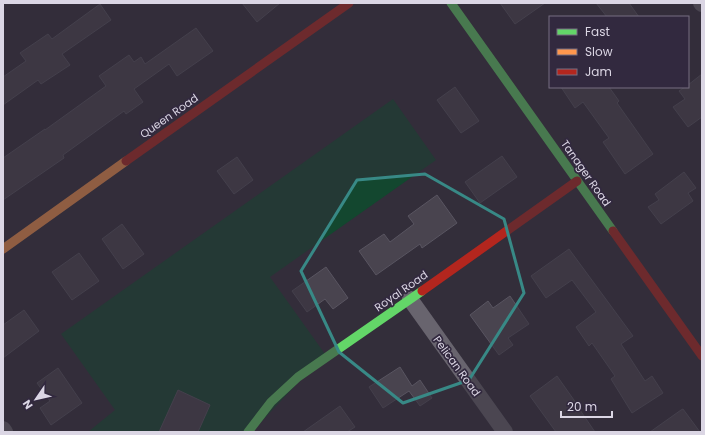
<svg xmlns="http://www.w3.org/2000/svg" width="705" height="435" viewBox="0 0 705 435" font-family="Poppins,sans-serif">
	<rect width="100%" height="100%" fill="#332e3a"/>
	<path fill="#13472f" d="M393 99 436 160 270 277 325 354 252 432H88L115 410 61 334Z"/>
	<path fill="#49444f" stroke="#595561" d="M242 3H280L257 22Z
		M500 3H545L515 24Z
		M596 3H629L639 17H607Z
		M100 4 111 20 62 54 70 65 41 84 38 80 3 105V77L26 61 20 53 48 34 52 39Z
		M196 28 213 51 177 76 169 64 134 89 143 102 126 114 124 111 63 155 64 158 3 200V158L45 129V130L106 86 99 76 129 55 134 62 141 57 145 64Z
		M702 74V117L688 127 673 107 685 99 679 91 685 87H688V85Z
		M455 87 479 121 461 133 437 100Z
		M561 87H609L619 101 617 103 653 154 625 174 603 142 609 138 583 102 575 108Z
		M502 156 517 177 480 203 465 182Z
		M237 157 253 180 234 194 217 171Z
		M684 172 696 188 688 193 693 201 661 224 648 207 659 200 655 194Z
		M437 195 457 223 422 248 420 244 376 275 359 251 384 234 390 242 414 224 408 216Z
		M122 224 144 254 123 269 102 239Z
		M569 249 633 336 621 344 645 381 652 376 663 393 632 413 611 379 615 376 592 343 589 346 576 327 596 312 572 280 546 298 531 276Z
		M79 253 99 281 72 300 52 272Z
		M326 267 348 298 333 309 325 299 307 312 292 291Z
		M510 296 529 324 508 338 513 345 499 355 470 315 488 301 493 308Z
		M24 310 39 331 3 358V325Z
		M400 367 412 386 420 380 432 398 420 406 409 391 383 408 369 387Z
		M58 368 82 403 51 425 40 408 50 401 37 383Z
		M557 376 581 410H580L595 432H556L530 396Z
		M178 390 210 405 198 432H159Z
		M340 406 355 427 347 432H303Z
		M683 409 700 432H650L681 410Z"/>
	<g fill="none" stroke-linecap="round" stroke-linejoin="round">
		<path stroke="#68646e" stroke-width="16" d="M701 3 702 4
			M410 299 505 432
			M3 429 5 432"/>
		<path stroke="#63d668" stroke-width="9" d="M451 3 613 231
			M248 432 271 402 298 377 422 291"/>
		<path stroke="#ff974d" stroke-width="9" d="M3 249 126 161"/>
		<path stroke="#b3261e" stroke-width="9" d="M126 161 349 3
			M613 231 702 356
			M422 291 577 181"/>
	</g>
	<path d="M0 0H705V435H0ZM425 174 504 219 524 293 469 380 403 403 339 352 301 271 357 180Z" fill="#332e3a" fill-opacity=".55" fill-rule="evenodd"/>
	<path fill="none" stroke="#388986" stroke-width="3" stroke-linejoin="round" d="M425 174 504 219 524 293 469 380 403 403 339 352 301 271 357 180Z"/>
	<g text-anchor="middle" stroke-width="3.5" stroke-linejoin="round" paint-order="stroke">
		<g font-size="11" fill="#dbd6e4" stroke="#32293f">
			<text transform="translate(169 116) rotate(-35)" y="4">Queen Road</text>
			<text transform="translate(586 173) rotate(55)" y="4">Tanager Road</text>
			<text transform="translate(401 291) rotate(-35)" y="4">Royal Road</text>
			<text transform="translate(457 366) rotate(54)" y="4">Pelican Road</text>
		</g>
	</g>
	<rect width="705" height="435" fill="none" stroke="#dbd6e4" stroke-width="8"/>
	<rect x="549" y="16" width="140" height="72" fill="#32293f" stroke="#766e81"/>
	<rect x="557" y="29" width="20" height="6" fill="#63d668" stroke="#766e81"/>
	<text x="585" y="36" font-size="12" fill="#dbd6e4">Fast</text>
	<rect x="557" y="49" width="20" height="6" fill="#ff974d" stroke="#766e81"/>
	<text x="585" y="56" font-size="12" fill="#dbd6e4">Slow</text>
	<rect x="557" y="69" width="20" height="6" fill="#b3261e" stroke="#766e81"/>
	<text x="585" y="76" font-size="12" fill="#dbd6e4">Jam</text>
	<g transform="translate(36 399) rotate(236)" stroke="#32293f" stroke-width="3" paint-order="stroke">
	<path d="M0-3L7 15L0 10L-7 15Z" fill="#dbd6e4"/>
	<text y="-6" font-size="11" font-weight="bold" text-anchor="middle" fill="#dbd6e4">N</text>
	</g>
	<path d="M561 411v6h51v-6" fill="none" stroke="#dbd6e4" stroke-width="2"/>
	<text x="567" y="411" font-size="12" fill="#dbd6e4" stroke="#32293f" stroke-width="3" paint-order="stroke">20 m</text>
</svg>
